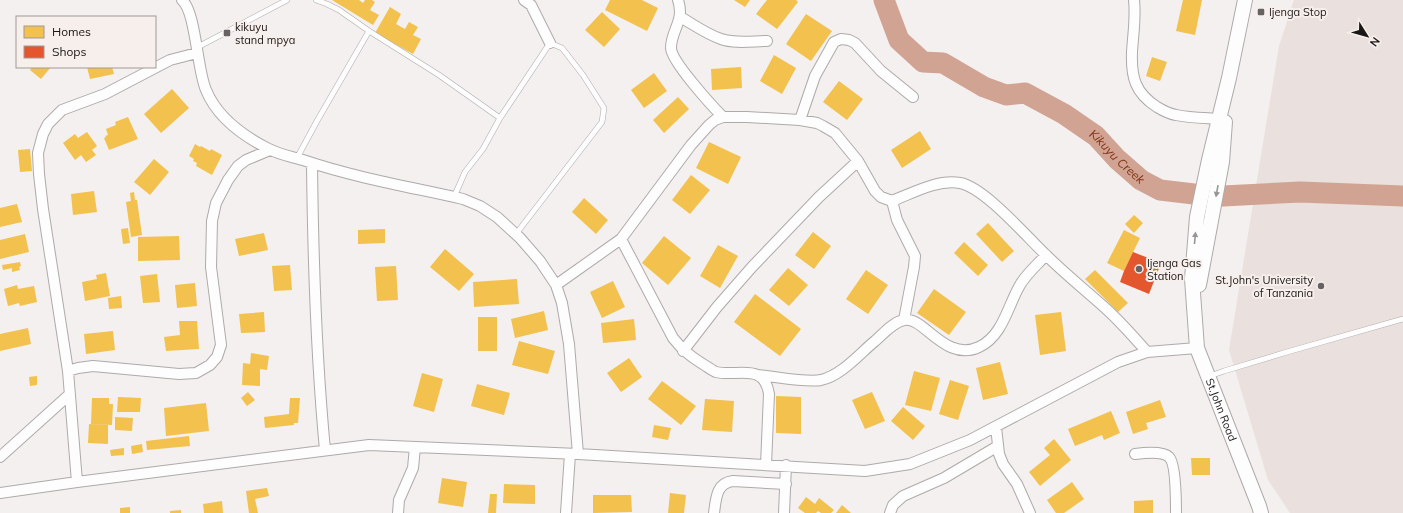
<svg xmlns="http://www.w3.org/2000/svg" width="1403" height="513" viewBox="0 0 1403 513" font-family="Mulish,sans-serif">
	<rect width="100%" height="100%" fill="#f4f0ef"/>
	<path fill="#eae0dd" d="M1294 0H1403V513H1290L1268 480 1229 350 1279 46Z"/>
	<path fill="#f2c14e" d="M332 0H359L363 3 365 0H372L375 2 370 10 379 15 373 25Z
		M610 0H642L658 8 647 31 605 10Z
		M734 0H750L745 7Z
		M767 0H796L798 2 777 29 756 14Z
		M1183 0H1202L1195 35 1176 31Z
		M390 7 401 14 396 24 405 29 409 22 418 27 413 35 421 39 413 54 375 33Z
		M602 12 620 29 604 47 585 30Z
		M806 14 832 31 811 61 786 44Z
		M774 55 796 68 782 94 760 81Z
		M1152 57 1167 62 1160 81 1146 76Z
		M32 67H51L41 79 30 70Z
		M87 67H112L114 74 90 79Z
		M741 67 742 88 712 90 711 69Z
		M654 73 667 91 644 108 631 90Z
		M839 81 863 99 847 120 823 102Z
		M172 89 189 108 161 133 144 114Z
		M678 97 689 109 664 133 653 120Z
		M128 117 138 139 109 150 104 138 106 137 105 136 108 135 106 129 116 125 115 122Z
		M920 131 931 149 902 168 891 150Z
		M87 132 97 146 92 150 96 155 86 162 81 155 75 160 63 143 75 134 78 138Z
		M709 142 741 157 728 184 696 168Z
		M195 144 200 147 201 146 210 151 211 149 222 155 212 175 196 166 197 163 193 161 194 159 189 156Z
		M30 149 32 171 20 172 18 150Z
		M154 159 169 172 150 195 134 182Z
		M691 175 710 190 690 214 672 200Z
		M94 191 97 212 73 215 71 194Z
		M134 192 135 200H137L142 235 131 237 126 202 131 201 130 193Z
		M584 198 608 220 596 234 572 212Z
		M17 204 22 222 0 227V208Z
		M1134 215 1143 223 1134 233 1125 224Z
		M988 223 1014 251 1002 262 976 234Z
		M128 228 130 243 123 244 121 229Z
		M385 229V243L358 244V230Z
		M1124 230 1140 238 1124 271 1107 263Z
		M813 232 831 246 814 269 795 255Z
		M264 233 268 250 239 256 235 239Z
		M25 234 29 252 0 259V240Z
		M179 236 180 260 138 261V237Z
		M664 236 691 258 668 285 642 263Z
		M964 242 988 265 978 276 954 253Z
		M718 245 738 256 720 288 700 276Z
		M445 249 474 274 459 291 430 267Z
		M20 262 21 266 19 267 20 270 12 272V268L3 270 2 265Z
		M290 265 292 290 274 291 272 266Z
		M396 266 398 300 377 301 375 267Z
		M788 268 808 285 789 306 769 290Z
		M866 270 888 285 868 314 846 299Z
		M1095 270 1128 303 1118 312 1085 279Z
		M106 273 110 296 85 301 82 282 97 279 96 275Z
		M157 274 160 302 143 303 140 276Z
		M517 279 519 304 474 307 473 282Z
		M613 281 625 307 602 318 590 292Z
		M195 283 197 306 177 308 175 285Z
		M17 285 18 289 34 286 37 302 20 306 19 303 8 306 4 289Z
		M934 289 966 312 949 335 917 313Z
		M755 294 801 329 780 356 734 322Z
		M121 296 122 308 109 309 108 298Z
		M544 311 548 330 515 338 511 319Z
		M264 312 265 332 241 333 239 314Z
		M1061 312 1066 351 1040 355 1035 315Z
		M478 317H497V351H478Z
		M634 319 636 340 603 343 601 323Z
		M179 321H197L199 349 166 351 164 337 180 335Z
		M28 328 31 344 0 351V334Z
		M113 331 115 350 86 354 84 334Z
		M519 341 555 351 548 374 512 365Z
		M251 353 269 356 267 370 260 369V386L242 385 243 363 250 364Z
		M629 358 642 377 621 392 607 373Z
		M1000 362 1008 394 983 400 976 368Z
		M914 371 940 378 931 411 905 405Z
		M422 373 443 379 434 412 413 406Z
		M37 376V385L30 386 29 377Z
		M950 380 969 386 958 420 939 414Z
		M662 381 696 406 681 425 648 399Z
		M477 384 510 393 504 415 471 406Z
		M248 392 255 400 247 406 241 398Z
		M872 392 885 421 865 429 852 400Z
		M776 396 801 397V434L776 433Z
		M118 397 141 398 140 412H117Z
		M92 398H109V404H113L112 425 91 424Z
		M290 398H300L298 423H294V425L265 428 264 417 289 414Z
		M705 399 734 401 732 432 702 430Z
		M1160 400 1166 417 1146 423 1148 429 1133 434 1126 412Z
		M206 403 209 431 166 436 164 408Z
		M903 407 925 426 913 440 891 421Z
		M1111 411 1120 433 1104 440 1102 435 1075 446 1068 429Z
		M115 417 133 418 132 431 115 430Z
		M89 424 108 425V444L88 443Z
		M654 425 671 428 668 440 652 437Z
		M189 436 190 446 147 450 146 441Z
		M1054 439 1071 460 1040 486 1029 472 1050 455 1044 448Z
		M142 444 143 452 132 454 131 446Z
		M124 448V455L111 456 110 450Z
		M1191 458H1210V475H1192Z
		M442 478 467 482 463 507 438 503Z
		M1072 482 1084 499 1064 513H1056L1047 500Z
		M504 484 535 485V504L503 503Z
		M267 488 269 496 255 499 258 513H249L246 491Z
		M670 493 686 495 684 513H668Z
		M490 494H497L496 513H488Z
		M593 495H631L632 512 593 513Z
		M806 497 815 504 819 498 834 510 831 513H821L818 511 816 513H805L798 508Z
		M1153 500V513H1134V501Z
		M222 501 223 513H204L203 504Z
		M842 505 851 513H836Z
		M130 507V513H120V508Z
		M181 510V513H170V511Z"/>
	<path fill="#e4572e" d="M1133 252 1161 263 1149 294 1120 282 1124 271Z"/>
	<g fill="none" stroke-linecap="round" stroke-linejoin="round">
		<path stroke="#d1a393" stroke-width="21" id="s1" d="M884 0 899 40 923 62 943 63 984 87 1006 95 1025 93 1064 114 1096 136 1117 159 1141 180 1160 190 1194 194 1223 196 1300 192 1403 196"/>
		<g stroke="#aeaaa9" stroke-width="6">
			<path id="lane" d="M316 0 327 4 339 10 369 31 439 75 500 118 483 149 465 172 454 197
				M196 48 287 0
				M500 118 550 43 562 48 583 75 604 108 602 122 516 234
				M297 158 317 121 369 31
				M1210 376 1224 371 1287 352 1403 319"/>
		</g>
		<g stroke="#aeaaa9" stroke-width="12">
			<path id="street" d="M182 0C196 12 197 70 206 90 217 117 243 136 269 149 280 155 294 157 306 161 357 178 410 187 463 199L480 206 497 217 520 238 540 261 556 285 562 303 569 344 578 454
				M524 0 531 5 550 43
				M678 0C685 21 671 30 671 48 671 61 712 106 723 117
				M1134 0C1136 17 1133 35 1132 52 1131 77 1135 93 1157 107 1162 110 1170 114 1176 115 1190 118 1205 118 1219 119
				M680 17C693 24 706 34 721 39 735 44 753 41 767 41
				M800 120 815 76 834 42 841 39 849 40 855 43 881 71 913 97
				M312 163C313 259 316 355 325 450
				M892 201 897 220 915 256 914 267 904 320
				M621 239 673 338C683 351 693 358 706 366 709 368 713 371 716 372 738 377 764 362 769 394L766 465
				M556 285 621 239 691 145 709 125 715 120 723 117H747L800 120 817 123 823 126 835 133 858 161 875 191 881 197 892 201C913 193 937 179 960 183 984 187 1027 237 1046 255 1064 273 1084 289 1103 306 1119 320 1133 336 1147 352
				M683 351 717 307 752 267 819 197 858 161
				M68 371 78 368 93 366 179 374 196 373 210 365 217 357 221 345 211 267 212 221 216 203 228 180 238 166 246 160 270 150
				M757 375C773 376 806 383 821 380 842 375 858 355 875 341 883 334 893 322 904 320 923 315 945 363 979 347 1003 336 1008 305 1020 285 1027 273 1037 265 1046 255
				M996 427 999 454 1003 464 1017 484 1030 513
				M1135 454C1143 453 1163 451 1169 457 1176 463 1176 502 1176 513
				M0 457 70 394
				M77 482 68 371 43 209 39 174 38 153 43 134 48 124 62 110 105 94 170 60 197 53
				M0 493 77 482 369 445 578 454 865 471 910 464 970 440 1118 362 1147 352 1197 348
				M398 513 399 500 413 468 415 447
				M566 513 570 454
				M714 513C716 499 716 483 733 481L786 484
				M784 513 786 465
				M890 513 893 505 903 496 944 478 998 446"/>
		</g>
		<g stroke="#aeaaa9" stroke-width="16">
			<g id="secondary">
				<path id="s2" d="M1245 0 1229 78 1209 160 1197 217 1192 279 1197 348 1259 506 1261 513"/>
				<path d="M1199 285 1222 162 1225 122"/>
			</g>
		</g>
		<use href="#lane" stroke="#fdfdfd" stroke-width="5"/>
		<use href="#street" stroke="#fdfdfd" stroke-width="10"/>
		<use href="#secondary" stroke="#fdfdfd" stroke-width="14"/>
	</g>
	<defs><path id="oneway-solid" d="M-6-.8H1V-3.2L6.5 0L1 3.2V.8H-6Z"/></defs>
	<g fill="#979695">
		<use href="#oneway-solid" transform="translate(1217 191) rotate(100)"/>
		<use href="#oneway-solid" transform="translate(1195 238) rotate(-85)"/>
	</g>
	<g fill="#666362" stroke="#f7efec" stroke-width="1.5">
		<rect x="1257" y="8" width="8" height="8" rx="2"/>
		<rect x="223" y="29" width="8" height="8" rx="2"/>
		<circle cx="1139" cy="269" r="4"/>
		<circle cx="1321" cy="286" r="4"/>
	</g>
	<g text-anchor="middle" stroke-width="4" stroke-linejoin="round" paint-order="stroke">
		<g font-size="11" fill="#1a1716" stroke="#f7efec" text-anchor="start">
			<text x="1269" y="16">Ijenga Stop</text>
			<text x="235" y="31">kikuyu<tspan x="235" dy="13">stand mpya</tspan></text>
			<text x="1147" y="267">Ijenga Gas<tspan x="1147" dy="13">Station</tspan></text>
			<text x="1313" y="284" text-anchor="end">St.John's University<tspan x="1313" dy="13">of Tanzania</tspan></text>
		</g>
		<g font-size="11" fill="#1a1716" stroke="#f7efec">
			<text dy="4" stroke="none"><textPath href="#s2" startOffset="420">St.John Road</textPath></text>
		</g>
		<g font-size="12" font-style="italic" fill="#823315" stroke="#f7efec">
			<text dy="4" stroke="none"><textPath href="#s1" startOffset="298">Kikuyu Creek</textPath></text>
		</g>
	</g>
	<rect x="16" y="16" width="140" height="52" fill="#f7efec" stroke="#9f9996"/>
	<rect x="24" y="26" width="20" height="12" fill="#f2c14e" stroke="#9f9996"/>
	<text x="52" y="36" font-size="12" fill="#1a1716">Homes</text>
	<rect x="24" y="46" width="20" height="12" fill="#e4572e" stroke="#9f9996"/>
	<text x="52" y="56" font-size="12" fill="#1a1716">Shops</text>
	<g transform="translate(1367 36) rotate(127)" stroke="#f7efec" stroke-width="3" paint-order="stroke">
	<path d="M0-3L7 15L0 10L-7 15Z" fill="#1a1716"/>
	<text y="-6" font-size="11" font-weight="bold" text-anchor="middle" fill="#1a1716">N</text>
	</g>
</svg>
